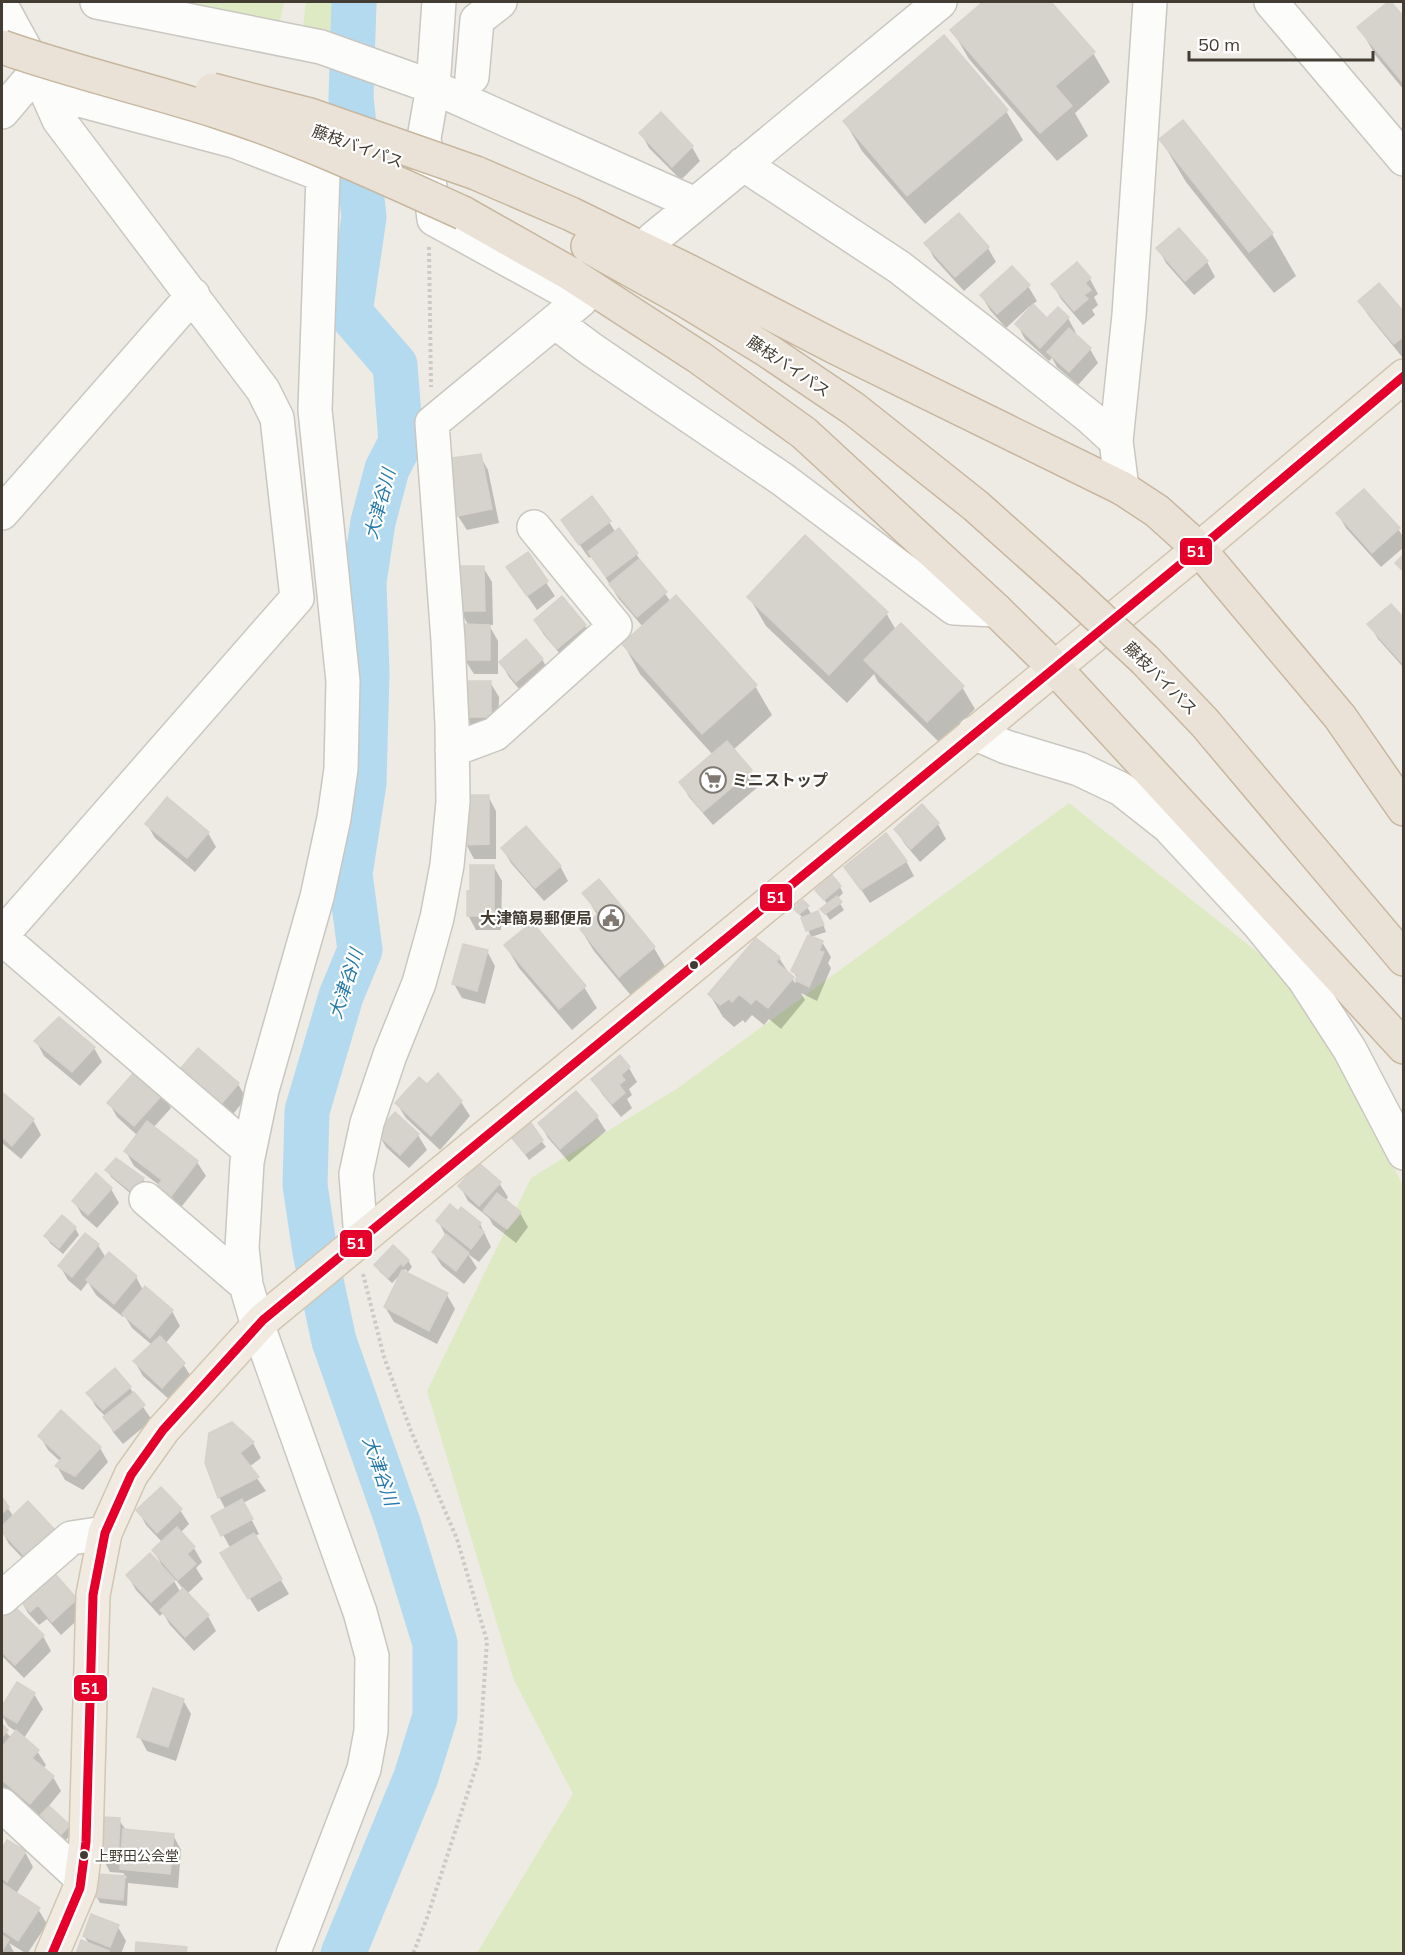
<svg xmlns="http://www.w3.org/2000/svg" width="1405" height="1955" viewBox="0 0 1405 1955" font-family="Mulish,'Noto Sans JP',sans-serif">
	<rect width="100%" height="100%" fill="#eeebe5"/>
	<path fill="#ddeac3" d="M178 2H284L280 21Z
		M306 2H377L373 42 303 27Z
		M1069 803 1317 999 1403 1187V1953H477L573 1794 514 1680 427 1391 531 1178 678 1088Z"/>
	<path fill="#0003" fill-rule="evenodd" d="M985 2H1049L1093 53 1110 82 1075 113 1088 136 1057 161 969 59 952 30Z
		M1404 19V90L1376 56 1359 27Z
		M1006 111 1023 140 925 224 862 151 845 122Z
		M641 133 692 147 700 161 681 180 649 148Z
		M1161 140 1272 234 1296 276 1274 293 1186 182Z
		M1179 230 1207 262 1215 277 1194 295 1166 263 1158 248Z
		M926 243 988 248 996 262 964 291 934 258Z
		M1077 264 1090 279 1098 294 1094 297 1098 305 1092 310 1095 315 1083 325 1061 299 1053 285Z
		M1028 286 1037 301 1032 305 1047 320 1068 318 1076 333 1074 334 1090 349 1098 363 1078 385 1057 367 1052 358 1049 361 1025 339 1017 324 1032 308 1030 306 1006 328 990 310 981 295Z
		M1359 301 1404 314 1403 358 1368 315Z
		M480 456 488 470 499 523 467 530 458 516 446 460Z
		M1338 514 1398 529 1404 538V547L1381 567 1346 528Z
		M563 521 609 522 616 533 636 554 671 602 755 686 772 715 733 750 750 771 759 786 713 825 689 797 681 783 713 755 640 674 624 645 643 627 619 599 592 556 589 558Z
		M527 554 555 596 537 610 508 568Z
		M483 567 492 582 493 625H489L498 641V674H474L465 660 469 626 460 611Z
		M749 597 886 613 896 630 962 687 975 709 940 743 878 682 874 674 847 703 766 626Z
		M535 621 585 626 593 640 567 662 544 635Z
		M1404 621V668L1378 639 1369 624Z
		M542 659 550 674 525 696 509 677 501 663Z
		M490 682 499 697 498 731H474L466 716Z
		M488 796 496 811V859H474L466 844Z
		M922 806 938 824 946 839 920 862 904 843 896 829Z
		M147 824 208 833 216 847 195 872 155 838Z
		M502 848 560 866 568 881 544 901 511 863Z
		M906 861 914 876 870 903 846 867Z
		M494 867 502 881 501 930H476L468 915 472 893Z
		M599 881 654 948 667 970 633 998 594 951 581 930 598 916 584 893Z
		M840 887 843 893 837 899 844 910 830 920 822 909 828 905 817 890Z
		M807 907 812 915 821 919 826 932 811 937 804 920 795 908Z
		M822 942 831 957 828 963 831 968 817 1001 801 993 805 1000 781 1029 769 1019 764 1025 752 1015 745 1023 743 1020 734 1027 723 1017 710 995 779 958 795 983 798 979 793 971Z
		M506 946 584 987 597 1008 572 1030 519 968Z
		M487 951 495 966 485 1004 462 998 454 984Z
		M36 1041 94 1048 102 1062 80 1086 44 1056Z
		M629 1068 637 1082 629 1089 632 1095 627 1099 632 1108 621 1117 602 1094 593 1080Z
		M238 1084 246 1098 226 1123 186 1089Z
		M427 1086 461 1102 470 1116 440 1150 406 1118 397 1104Z
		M576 1093 597 1117 606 1131 569 1162 548 1138 540 1124Z
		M2 1094 33 1120 41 1135 21 1159 2 1143Z
		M163 1094 171 1108 153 1128 197 1162 206 1176 174 1216 159 1185 134 1166 126 1152 138 1136 117 1117 109 1103Z
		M395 1114 418 1135 427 1150 409 1168 386 1147 378 1133Z
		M530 1126 546 1147 529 1160 514 1139Z
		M107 1170 143 1179 147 1186 137 1199 111 1177Z
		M499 1183 508 1197 505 1201 520 1213 528 1227 516 1243 493 1225 489 1218 468 1201 460 1186Z
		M111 1189 119 1203 97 1228 82 1215 74 1201Z
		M459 1213 480 1224 491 1247 479 1262 468 1254 477 1268 464 1284 442 1266 433 1252 446 1236 438 1221Z
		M62 1217 75 1228 79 1235 63 1254 50 1243 46 1237Z
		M98 1245 106 1258 109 1255 136 1277 143 1290 172 1311 180 1326 165 1344 183 1364 192 1378 171 1401 143 1376 135 1362 152 1345 132 1328 124 1315 123 1317 96 1295 88 1282 81 1291 68 1280 60 1266Z
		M408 1260 412 1267 408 1272 405 1269 403 1272 447 1295 455 1309 437 1344 394 1322 385 1307 401 1274 392 1283 380 1272 376 1265Z
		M130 1388 152 1420 123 1444 113 1432 106 1417 96 1407 88 1393Z
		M61 1413 100 1448 108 1462 83 1490 65 1480 57 1466 61 1462 48 1450 40 1436Z
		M232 1424 253 1443 261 1458 249 1467 266 1491 243 1503 259 1534 255 1536 289 1594 258 1612 231 1568V1549L213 1517 226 1510 219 1497Z
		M2 1500 14 1517 36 1572 9 1544 3 1533 2 1535Z
		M138 1510H180L189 1524 180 1533 194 1548 202 1562 196 1568 203 1579 187 1594 208 1616 216 1631 194 1651 170 1625 163 1613 160 1616 136 1590 128 1576 163 1567 153 1550 162 1542 146 1525ZM176 1580 184 1590 181 1593 174 1581Z
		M50 1571 76 1600 84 1614 61 1635 47 1619 39 1625 28 1613 20 1599Z
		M13 1607 43 1636 51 1651 24 1678 2 1656V1619Z
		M17 1684 34 1694 43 1709 24 1738 37 1751 46 1765 43 1769 53 1777 61 1791 48 1807 69 1826 72 1833 59 1848 39 1818 2 1786V1727L11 1738 17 1732 8 1726 2 1715V1709Z
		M183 1700 191 1714 176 1761 147 1751 139 1736Z
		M119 1820 126 1830 173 1835 181 1850 178 1888 128 1883 127 1906 100 1903 96 1896 98 1875 127 1878 123 1873 110 1872 102 1857Z
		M7 1842 25 1852 33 1867 16 1894 38 1909 47 1924 27 1954 9 1943 15 1954H2V1851Z
		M118 1927 126 1941 121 1954H78L90 1945 84 1936Z"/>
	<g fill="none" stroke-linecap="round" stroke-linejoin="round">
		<path stroke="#b3daef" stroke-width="45" d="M343 1954 416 1777 435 1716V1643L398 1523 334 1341 315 1252 305 1185 307 1111 341 996 360 950 350 874 364 783 367 674 364 582 373 522 387 469 401 442 395 365 350 313 364 217 351 98 354 2"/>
	</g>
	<path fill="#d6d2cc" stroke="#d6d2cb" stroke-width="1.5" d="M983 2H1051L1095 52 1055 86 1072 106 1040 133 950 30Z
		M1388 2H1391L1404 17V84L1357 27Z
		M944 35 1008 110 907 196 843 121Z
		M661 112 693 146 672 167 639 133Z
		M1183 120 1273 233 1249 252 1159 139Z
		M959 213 989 247 955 277 924 243Z
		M1179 228 1208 261 1185 281 1156 248Z
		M1077 262 1091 278 1085 283 1091 290 1084 295 1088 299 1074 311 1051 284Z
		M1012 266 1030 285 997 314 980 295Z
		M1379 283 1404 312V336L1394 344 1358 301Z
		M1033 304 1047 318 1058 307 1069 317 1040 348 1015 324Z
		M1069 328 1091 348 1069 372 1047 352Z
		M481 454 492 509 457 516 445 459Z
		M1364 489 1400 528 1372 553 1336 513Z
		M592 496 611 521 579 545 561 520Z
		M619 528 638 553 606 577 588 552Z
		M805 535 888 612 829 675 747 597Z
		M528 552 548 581 527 596 506 567Z
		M1404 554V572L1395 563Z
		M639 559 667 592 637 617 609 584Z
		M458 566H484L485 611H459Z
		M676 595 757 685 702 734 622 644Z
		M562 596 586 625 557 649 534 620Z
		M1391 604 1404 618V665L1367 624Z
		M901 623 964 686 927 722 864 660Z
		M464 624 490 625V660H464Z
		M526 639 543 659 516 682 499 662Z
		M464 681H491V717H464Z
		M727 741 752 770 703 812 679 782Z
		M464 795H489V844L464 845Z
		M167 797 209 832 187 858 145 824Z
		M922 804 939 823 911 849 894 829Z
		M526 826 561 866 535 888 501 848Z
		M886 833 907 861 861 890 844 867Z
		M470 865H494V916H467V891H470Z
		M832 875 841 886 824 900 815 890Z
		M599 879 655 947 619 977 580 929 599 913 582 893Z
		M837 896 842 902 825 914 820 909Z
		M803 900 809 906 799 914 793 908Z
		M818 911 824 925 806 931 801 918Z
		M532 922 586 986 559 1009 504 945Z
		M808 935 823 941 819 951 824 952 809 987 795 980 798 975 791 971Z
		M756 938 780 957 776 962 794 977 768 1008 756 999 751 1004 739 994 732 1002 729 999 720 1005 708 994Z
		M463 944 488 950 477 991 452 984Z
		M59 1017 95 1047 72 1072 34 1041Z
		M198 1048 239 1083 217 1109 175 1075Z
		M620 1055 630 1067 621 1075 625 1080 619 1085 625 1093 612 1104 591 1079Z
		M137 1069 164 1093 134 1126 107 1103Z
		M438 1073 462 1101 431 1136 395 1103 419 1077 427 1084Z
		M576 1091 598 1116 560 1149 538 1123Z
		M2 1092 34 1119 12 1146 2 1137Z
		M395 1112 419 1134 400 1155 376 1133Z
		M147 1121 198 1161 166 1203 152 1193 162 1180 124 1151Z
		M531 1123 543 1140 525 1154 512 1138Z
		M116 1158 144 1178 133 1193 105 1170Z
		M479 1163 501 1182 479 1206 458 1186Z
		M96 1173 112 1188 88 1215 72 1201Z
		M497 1193 521 1212 507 1229 483 1211Z
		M450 1204 458 1211 461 1207 481 1223 478 1227 484 1232 471 1249 436 1221Z
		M62 1215 76 1227 59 1248 44 1236Z
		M85 1233 99 1244 72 1277 58 1266Z
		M446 1234 469 1253 456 1271 432 1252Z
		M393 1245 409 1260 403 1266 401 1263 388 1278 374 1265Z
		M109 1252 137 1276 114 1304 86 1280Z
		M402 1270 448 1293 429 1331 384 1307Z
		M145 1286 173 1310 150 1338 122 1314Z
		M160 1336 185 1363 162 1388 133 1361Z
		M115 1368 131 1387 103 1410 86 1393Z
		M134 1392 145 1405 114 1431 103 1417Z
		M61 1410 101 1447 75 1476 55 1466 62 1458 38 1436Z
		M232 1422 254 1442 240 1453 259 1477 218 1498 205 1463 209 1433Z
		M161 1487 182 1509 157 1533 136 1510Z
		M2 1497 9 1507 2 1513Z
		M242 1499 253 1519 221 1536 211 1516Z
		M28 1501 56 1531 27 1559 2 1532V1526Z
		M177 1527 195 1547 187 1554 196 1564 178 1580 152 1550Z
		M254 1533 282 1579 248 1599 220 1553Z
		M150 1553 175 1580 151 1602 126 1575Z
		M51 1569 77 1599 52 1622 38 1605 30 1612 18 1598Z
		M183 1588 209 1615 185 1637 160 1610Z
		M13 1605 44 1635 15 1665 2 1652V1617Z
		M17 1682 35 1693 17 1723 2 1714V1706Z
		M153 1688 184 1699 168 1747 137 1737Z
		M2 1724 8 1730 2 1737Z
		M16 1730 39 1750 32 1758 54 1776 30 1804 2 1780V1747Z
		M49 1806 70 1825 54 1842 33 1823Z
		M103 1817 120 1818 118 1859 100 1858Z
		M123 1829 174 1834 170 1874 120 1869Z
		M7 1840 26 1851 7 1882 2 1878V1848Z
		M96 1874 125 1876 123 1900 94 1897Z
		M3 1884 40 1908 18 1941 2 1930Z
		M91 1914 119 1925 110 1947 83 1936Z
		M2 1935 9 1940 2 1951Z
		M81 1940 109 1951 108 1954H76Z
		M136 1942 187 1947 186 1954H135Z"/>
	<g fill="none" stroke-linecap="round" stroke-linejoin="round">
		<g stroke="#cac7c1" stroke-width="36">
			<path id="minor" d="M97 2 321 47 433 87 695 204
				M1271 2 1404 159
				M2 7 37 71 59 120 263 390 277 418 297 598 2 935
				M472 77 477 20 500 2
				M46 91 234 141 323 175 315 410 343 681 341 769 334 818 317 897 262 1090 247 1162 242 1248 246 1285 258 1326 360 1612 372 1656 371 1731 364 1769 293 1954
				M2 112 37 71
				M743 164 899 267 998 344 1091 418 1116 441
				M653 239 940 2
				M555 322 591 349 782 479 954 608 996 610
				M1122 488 1116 441 1129 315 1150 2
				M2 513 193 295
				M974 733 1006 747 1079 769 1121 789 1168 826 1257 922 1304 979 1350 1050 1404 1153
				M452 750 495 734 615 626 534 527
				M2 938 249 1150
				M146 1199 246 1285
				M361 1238 356 1174 367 1123 390 1055 419 983 437 918 447 865 453 802 452 725 448 640 432 423 581 300 434 219 424 138 433 87 439 2
				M2 1598 71 1538 105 1533
				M2 1805 81 1878"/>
		</g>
		<g stroke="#d1c6b1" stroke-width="36">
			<path id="major" d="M52 1954 80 1888 86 1842 93 1595 105 1533 131 1475 163 1430 263 1320 1199 549 1404 376"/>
		</g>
		<g stroke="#c7b79f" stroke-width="36">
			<path id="highway" d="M476 173 571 214 688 271 837 348 1122 488 1157 511 1199 549 1340 717 1404 809
				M463 213 569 273 700 358 804 433 996 610 1054 667 1404 1047
				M588 246 683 299 768 351 854 409 976 506 1070 590
				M1145 660 1205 723 1404 959"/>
		</g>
		<path stroke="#cccac5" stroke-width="4" stroke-dasharray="3 3" stroke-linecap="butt" d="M429 247 431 387
			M363 1274 384 1357 411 1431 457 1539 487 1641 479 1758 427 1918 413 1954"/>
		<use href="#minor" stroke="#fcfcfb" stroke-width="33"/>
		<use href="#major" stroke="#f0eae1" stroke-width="33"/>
		<use href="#highway" stroke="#ebe2d7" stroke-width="33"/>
		<g stroke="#c7b79f" stroke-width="36" stroke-linecap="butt">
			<path id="highway-bridge" d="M2 47C73 72 147 89 219 112 303 139 383 177 463 213
				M212 90 310 115 476 173
				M1070 590 1145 660"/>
		</g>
		<use href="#highway-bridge" stroke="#ebe2d7" stroke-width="33"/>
		<g stroke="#fff" stroke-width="14">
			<path id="bus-1" d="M52 1954 80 1888 86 1842 93 1595 105 1533 131 1475 163 1430 263 1320 1199 549 1404 376"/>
		</g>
		<use href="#bus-1" stroke="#e4002b" stroke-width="9"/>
	</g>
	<defs>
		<g id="supermarket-ring" transform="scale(1.35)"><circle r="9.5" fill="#fff" stroke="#7f7971" stroke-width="1.5"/><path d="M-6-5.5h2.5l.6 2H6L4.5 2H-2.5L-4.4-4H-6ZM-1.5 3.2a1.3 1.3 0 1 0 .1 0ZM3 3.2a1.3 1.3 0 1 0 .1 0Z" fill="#7f7971"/></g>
		<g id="civic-ring" transform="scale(1.35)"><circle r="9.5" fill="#fff" stroke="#7f7971" stroke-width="1.5"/><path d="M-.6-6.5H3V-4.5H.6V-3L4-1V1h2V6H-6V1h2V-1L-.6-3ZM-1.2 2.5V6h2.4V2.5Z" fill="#7f7971"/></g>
	</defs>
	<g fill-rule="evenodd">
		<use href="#supermarket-ring" x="713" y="780"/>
		<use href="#civic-ring" x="611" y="918"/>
	</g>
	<g fill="#433c32" stroke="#fff" stroke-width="2">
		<circle cx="694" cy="965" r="5"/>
		<circle cx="84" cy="1855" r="5"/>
	</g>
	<g text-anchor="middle" stroke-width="4.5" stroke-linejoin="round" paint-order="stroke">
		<g font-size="14" fill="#433c32" stroke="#fff" text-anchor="start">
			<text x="95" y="1861">上野田公会堂</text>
		</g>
		<g font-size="16" fill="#433c32" stroke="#fff">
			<text transform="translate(358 146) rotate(20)" y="6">藤枝バイパス</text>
			<text transform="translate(789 366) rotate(34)" y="6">藤枝バイパス</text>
			<text transform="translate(1161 678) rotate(45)" y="6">藤枝バイパス</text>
		</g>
		<g font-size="16" font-weight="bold" fill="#433c32" stroke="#fff" text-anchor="start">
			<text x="732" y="786">ミニストップ</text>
			<text x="592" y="924" text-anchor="end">大津簡易郵便局</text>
		</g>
		<g font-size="18" font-style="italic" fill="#277aaa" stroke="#fff">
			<text transform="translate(380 504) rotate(-75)" y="6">大津谷川</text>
			<text transform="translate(346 984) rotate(-72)" y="6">大津谷川</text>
			<text transform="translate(380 1471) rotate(71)" y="6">大津谷川</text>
		</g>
	</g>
	<g stroke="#fff" stroke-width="2">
		<rect x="1179" y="537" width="34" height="29" rx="6" fill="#e4002b"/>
		<rect x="759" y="883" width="34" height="29" rx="6" fill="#e4002b"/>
		<rect x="339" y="1229" width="34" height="29" rx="6" fill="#e4002b"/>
		<rect x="73" y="1674" width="35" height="28" rx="6" fill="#e4002b"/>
	</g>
	<g font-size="16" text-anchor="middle" font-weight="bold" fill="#fff">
		<text x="1196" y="557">51</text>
		<text x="776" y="903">51</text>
		<text x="356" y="1249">51</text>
		<text x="90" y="1694">51</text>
	</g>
	<rect width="1405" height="1955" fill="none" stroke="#433c32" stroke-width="6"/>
	<path d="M1189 51v9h184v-9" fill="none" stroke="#433c32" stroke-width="3"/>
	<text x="1198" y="51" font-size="18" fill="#433c32" stroke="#ffffff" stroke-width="4.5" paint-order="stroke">50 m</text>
</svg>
